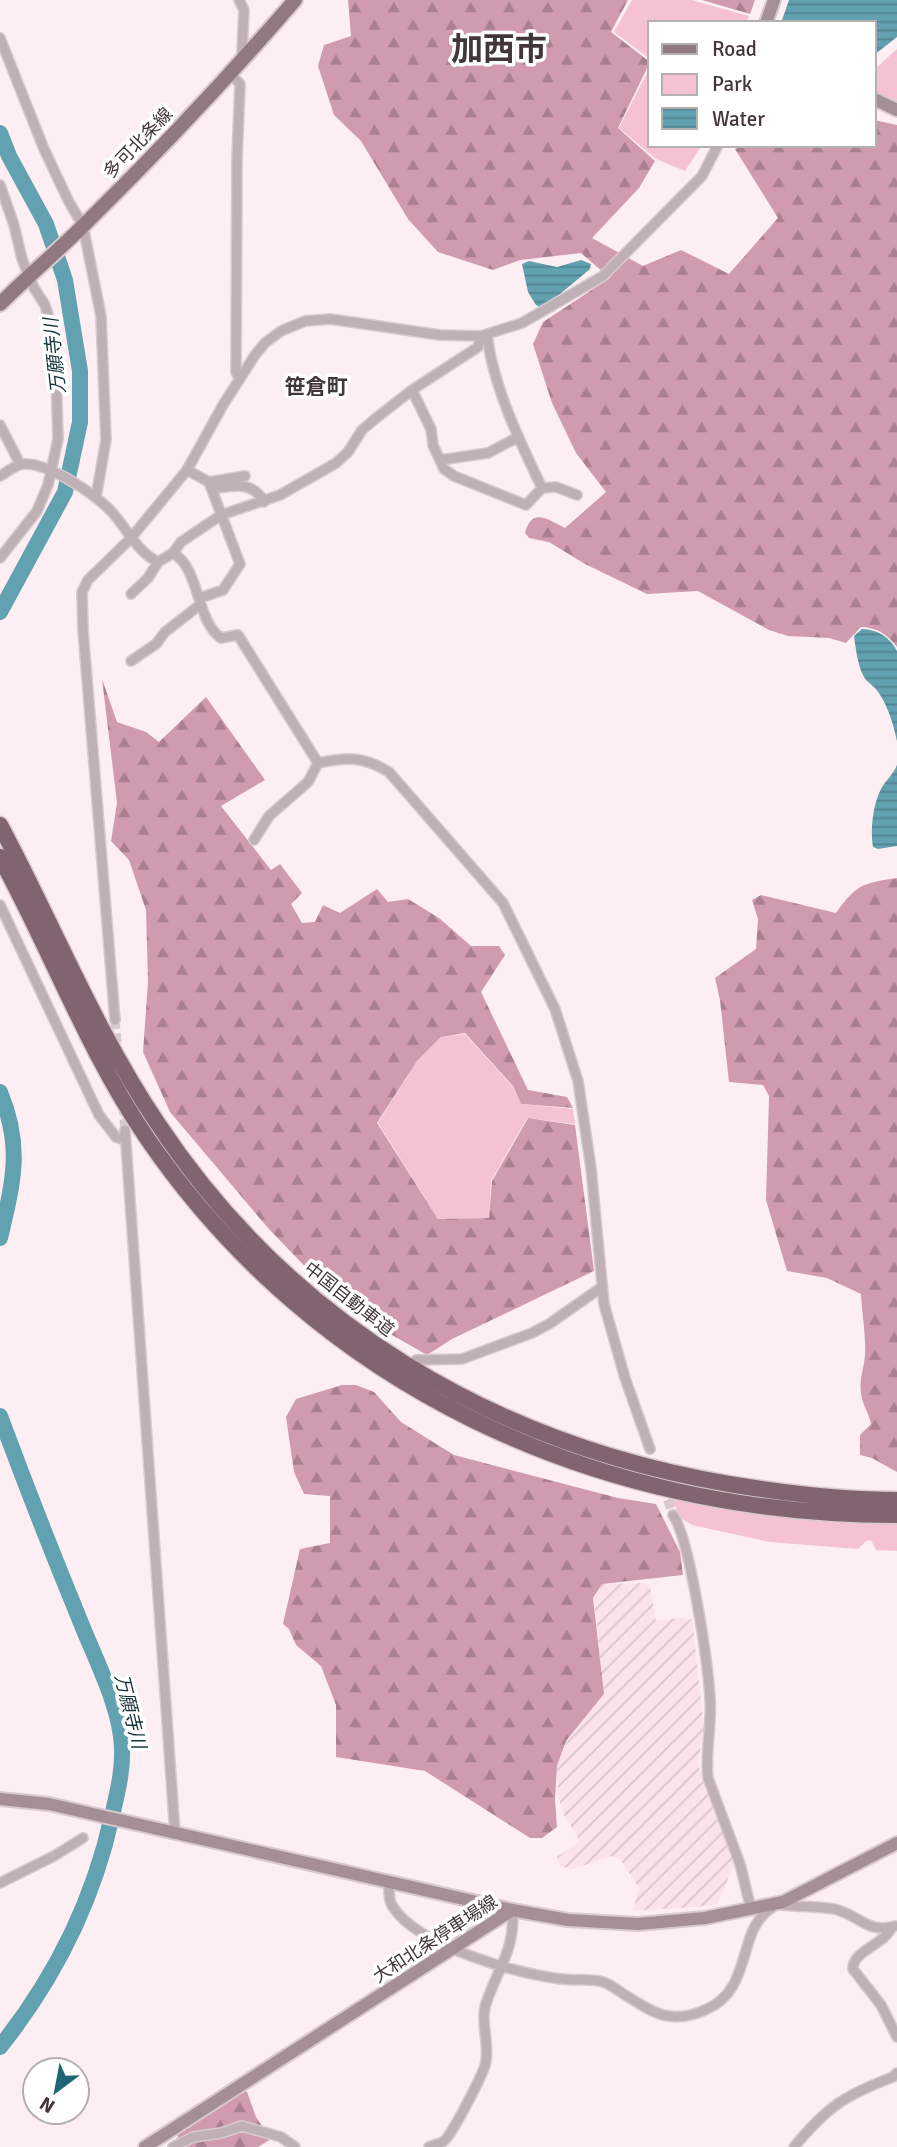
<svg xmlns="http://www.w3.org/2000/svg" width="897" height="2147" viewBox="0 0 897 2147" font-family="Signika,'Noto Sans JP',sans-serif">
	<defs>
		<pattern id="industrial-furrows" width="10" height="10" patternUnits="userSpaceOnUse" patternTransform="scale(1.75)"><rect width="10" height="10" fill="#fce3eb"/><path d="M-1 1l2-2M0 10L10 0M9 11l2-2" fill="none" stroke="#d9c3ca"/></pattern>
		<pattern id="forest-firs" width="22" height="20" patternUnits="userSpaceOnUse" patternTransform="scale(1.75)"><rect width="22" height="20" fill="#d09baf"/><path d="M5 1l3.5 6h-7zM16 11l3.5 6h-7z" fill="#aa7f8f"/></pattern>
		<pattern id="water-rules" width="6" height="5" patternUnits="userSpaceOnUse" patternTransform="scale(1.75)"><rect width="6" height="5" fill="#62a1b0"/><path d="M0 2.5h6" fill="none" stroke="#528490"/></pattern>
	</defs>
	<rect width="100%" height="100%" fill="#fceef3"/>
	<path fill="url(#industrial-furrows)" d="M641 1583 650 1585 656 1621 686 1617 687 1620 692 1619 704 1727 698 1764 735 1863 717 1904 707 1906 633 1911 639 1888 620 1859 612 1856 572 1869 560 1866 557 1857 580 1841 564 1815 558 1796 557 1766 567 1741 604 1695 594 1598 602 1584Z"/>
	<path fill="#f5c2d4" d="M632 0H691L749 16 746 23H650V59L614 32Z
		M897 49V105L874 91V70Z
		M650 67V145H702L685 171 656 159 619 128Z
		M465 1034 513 1087 521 1104 573 1109 575 1124 527 1118 491 1181 489 1218 438 1219 378 1123 417 1061 441 1037Z
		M667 1496 831 1519 897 1522V1551L876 1550 871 1540 866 1541 858 1549 770 1542 692 1525 681 1518 675 1506 671 1505Z"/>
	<path fill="url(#forest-firs)" d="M348 0H628L611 32 650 62 618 128 655 161 639 188 592 238 643 266 681 250 729 274 778 218 735 149 745 145H874V120L897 125V647C887 634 878 628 861 627L846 643 829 638 788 636 769 630 698 591 647 594 585 564 549 542 529 538 525 533C532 507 547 519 565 528L606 492 576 453 552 403 533 344 543 322 610 278 581 253 520 260 493 270 438 252 408 219 361 141 334 115 318 66 324 45 351 36Z
		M702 0H755L750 14Z
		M102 679 117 722 146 732 159 742 206 697 265 780 221 806 271 870 280 864 302 893 291 904 302 923 315 922 323 905 340 913 377 889 388 902 408 899 439 918 471 946H499L505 955 481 992 528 1090 567 1097 573 1108 521 1104 513 1086 465 1033 441 1037 417 1061 377 1123 438 1219 489 1218 492 1181 528 1118 575 1125 594 1271 452 1339 427 1355 373 1324 318 1280 268 1228 170 1112 143 1052 148 982 146 910 129 860 111 841 117 803Z
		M897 878V1472L872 1458 860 1455V1435L871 1424C869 1412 862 1405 861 1393 859 1379 864 1368 865 1355 866 1335 862 1314 861 1294L827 1278 787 1271 766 1200 769 1096 763 1085 729 1082 720 1000 715 978 756 949 758 919 752 900 761 895 836 913C856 885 862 883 897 878Z
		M342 1385H356L374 1392 401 1422 454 1455 618 1498 656 1504 680 1552 683 1575 602 1584 593 1598 604 1694 566 1741 557 1766 555 1800 557 1827 542 1838H530L425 1771 336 1757V1705L321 1666 296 1645 289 1629 283 1624 300 1549 330 1543V1496L304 1494 294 1472 286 1417 296 1399Z
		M242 2090 247 2092 256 2117 271 2139 258 2147H168L178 2137 176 2132Z"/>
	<path fill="url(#water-rules)" d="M789 0H897V37L874 55V23H781Z
		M581 260 591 264 590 269 548 304 540 307 536 305 528 292 522 264 529 261 557 267Z
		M862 629C878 630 889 636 897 651V741C893 723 887 702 875 688 872 685 869 683 866 680 858 669 856 650 854 636Z
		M897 765V846L878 849 873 847C870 830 873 804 881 789 886 780 893 775 897 765Z"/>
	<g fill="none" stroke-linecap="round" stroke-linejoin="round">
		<path stroke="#62a1b0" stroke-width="16" d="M0 133 9 156 46 224 65 280 80 371V422L65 492 0 612
			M0 1092C23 1147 13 1183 0 1238
			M0 1416C26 1486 53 1555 81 1623 96 1661 121 1708 122 1748 123 1772 117 1794 112 1816 93 1902 55 1978 0 2047"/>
		<path stroke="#d7c9ce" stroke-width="9" stroke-dasharray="9 4.5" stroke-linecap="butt" d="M115 1020 118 1050
			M123 1106 125 1130
			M663 1487 673 1515"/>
		<g stroke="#d7c9ce" stroke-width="12">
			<path id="street" d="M239 0 244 10 242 53 245 58
				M0 38 44 149 68 200 83 226 101 316 106 440 96 497
				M231 74 240 84 237 159 236 372 240 379
				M0 185 14 225 22 259 34 288 45 305 55 338 58 439 48 485 37 511 0 558
				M412 390 431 429 433 445 444 469 454 476 526 505 542 488C520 442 493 386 487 335
				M0 425 20 464
				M440 460 488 453 518 437
				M187 470 209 482 240 564 223 590 200 598
				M0 476C7 472 16 464 24 464 49 463 93 493 110 510 127 528 135 550 158 562L173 553 181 542 221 515 280 495 336 463 348 452 362 430 375 419 412 390 478 347 481 336
				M209 482 245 476
				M542 488 556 487 577 495
				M212 489C232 486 253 480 264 502
				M173 553C200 568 196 621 221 638L238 635 318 763
				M131 594 148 578 158 562
				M131 661 156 644 165 632 201 604
				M254 840 269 816 308 782 318 763C347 757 363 756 389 772L503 903 555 1009 578 1081 591 1168 604 1304 625 1378 650 1449
				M0 905 99 1115 116 1137 125 1140
				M115 1020 83 630 82 592 88 580 131 538 187 470 223 405 255 355 265 343 281 331 305 321 330 319 440 335 481 336 522 323 603 276 702 176 718 145
				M125 1130 175 1833
				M416 1360 462 1359 532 1333 549 1324 602 1287
				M673 1515C690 1539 708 1664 710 1698 712 1725 705 1752 708 1778L740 1864 751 1909
				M389 1881C389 1889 388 1900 393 1907 418 1946 515 1973 561 1979 575 1981 590 1978 603 1982 610 1984 616 1989 622 1993 651 2011 669 2026 705 2010 755 1989 735 1929 773 1907V1904
				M0 1883 54 1856 83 1838
				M783 1902 784 1905C800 1907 818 1906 834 1909 860 1915 867 1934 895 1926
				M892 1927C884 1945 852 1951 853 1969L881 2005 897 2037
				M173 2147 193 2137 221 2133 242 2126 281 2137 295 2147
				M429 2147C433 2145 440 2144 444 2141 452 2134 485 2072 486 2061 489 2043 481 2024 485 2007 495 1972 517 1949 512 1910
				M794 2147C827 2107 845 2095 893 2077L897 2073"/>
		</g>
		<g stroke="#d7c9ce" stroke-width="16">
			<path id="secondary" d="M766 23 774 0
				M874 99 897 110
				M0 1799 49 1804 512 1910 568 1920 638 1924 705 1918 783 1902 897 1843
				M145 2147 512 1910"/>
		</g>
		<g stroke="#d7c9ce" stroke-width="18">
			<path id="primary" d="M0 304C28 276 58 251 86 223 159 151 228 78 295 0"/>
		</g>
		<g stroke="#d7c9ce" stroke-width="19">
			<path id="highway" d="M0 825C53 924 95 1031 158 1124 291 1324 494 1444 729 1484 784 1493 841 1500 897 1500
				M0 857C51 950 87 1050 147 1138 318 1388 598 1515 897 1515"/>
		</g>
		<use href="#street" stroke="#beb0b5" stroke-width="9"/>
		<use href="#secondary" stroke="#a48f97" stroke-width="12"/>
		<use href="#primary" stroke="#927881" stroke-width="14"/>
		<use href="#highway" stroke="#81646f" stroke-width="16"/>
	</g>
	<g text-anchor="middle" stroke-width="7" stroke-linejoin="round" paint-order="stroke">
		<g font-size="18" fill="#43363a" stroke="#fff">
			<text transform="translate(138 143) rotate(-46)" y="6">多可北条線</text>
			<text transform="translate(349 1299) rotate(38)" y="6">中国自動車道</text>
			<text transform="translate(435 1939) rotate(-33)" y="6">大和北条停車場線</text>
		</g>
		<g font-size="19" font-style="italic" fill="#13333a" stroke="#fff">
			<text transform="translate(54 356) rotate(-96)" y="7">万願寺川</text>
			<text transform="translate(131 1711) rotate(76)" y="7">万願寺川</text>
		</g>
		<g font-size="21" font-weight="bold" fill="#43363a" stroke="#fff">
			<text x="316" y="394">笹倉町</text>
		</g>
		<g font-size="32" font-weight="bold" fill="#43363a" stroke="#fff">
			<text x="499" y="60">加西市</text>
		</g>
	</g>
	<rect x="648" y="21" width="228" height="126" fill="#ffffff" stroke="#b4afb0" stroke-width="2"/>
	<rect x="662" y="44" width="35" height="10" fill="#927881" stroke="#b4afb0" stroke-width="2"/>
	<text x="712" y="56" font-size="21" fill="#43363a">Road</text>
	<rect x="662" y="74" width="35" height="21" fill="#f5c2d4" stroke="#b4afb0" stroke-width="2"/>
	<text x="712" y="91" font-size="21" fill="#43363a">Park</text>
	<rect x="662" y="108" width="35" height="21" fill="url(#water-rules)" stroke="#b4afb0" stroke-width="2"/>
	<text x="712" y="126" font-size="21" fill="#43363a">Water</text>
	<g transform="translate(56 2091) rotate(212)"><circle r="33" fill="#ffffff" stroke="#b4afb0" stroke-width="2"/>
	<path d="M0-5L12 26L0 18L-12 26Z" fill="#1d6574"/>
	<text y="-10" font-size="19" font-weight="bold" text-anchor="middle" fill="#43363a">N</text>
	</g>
</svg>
